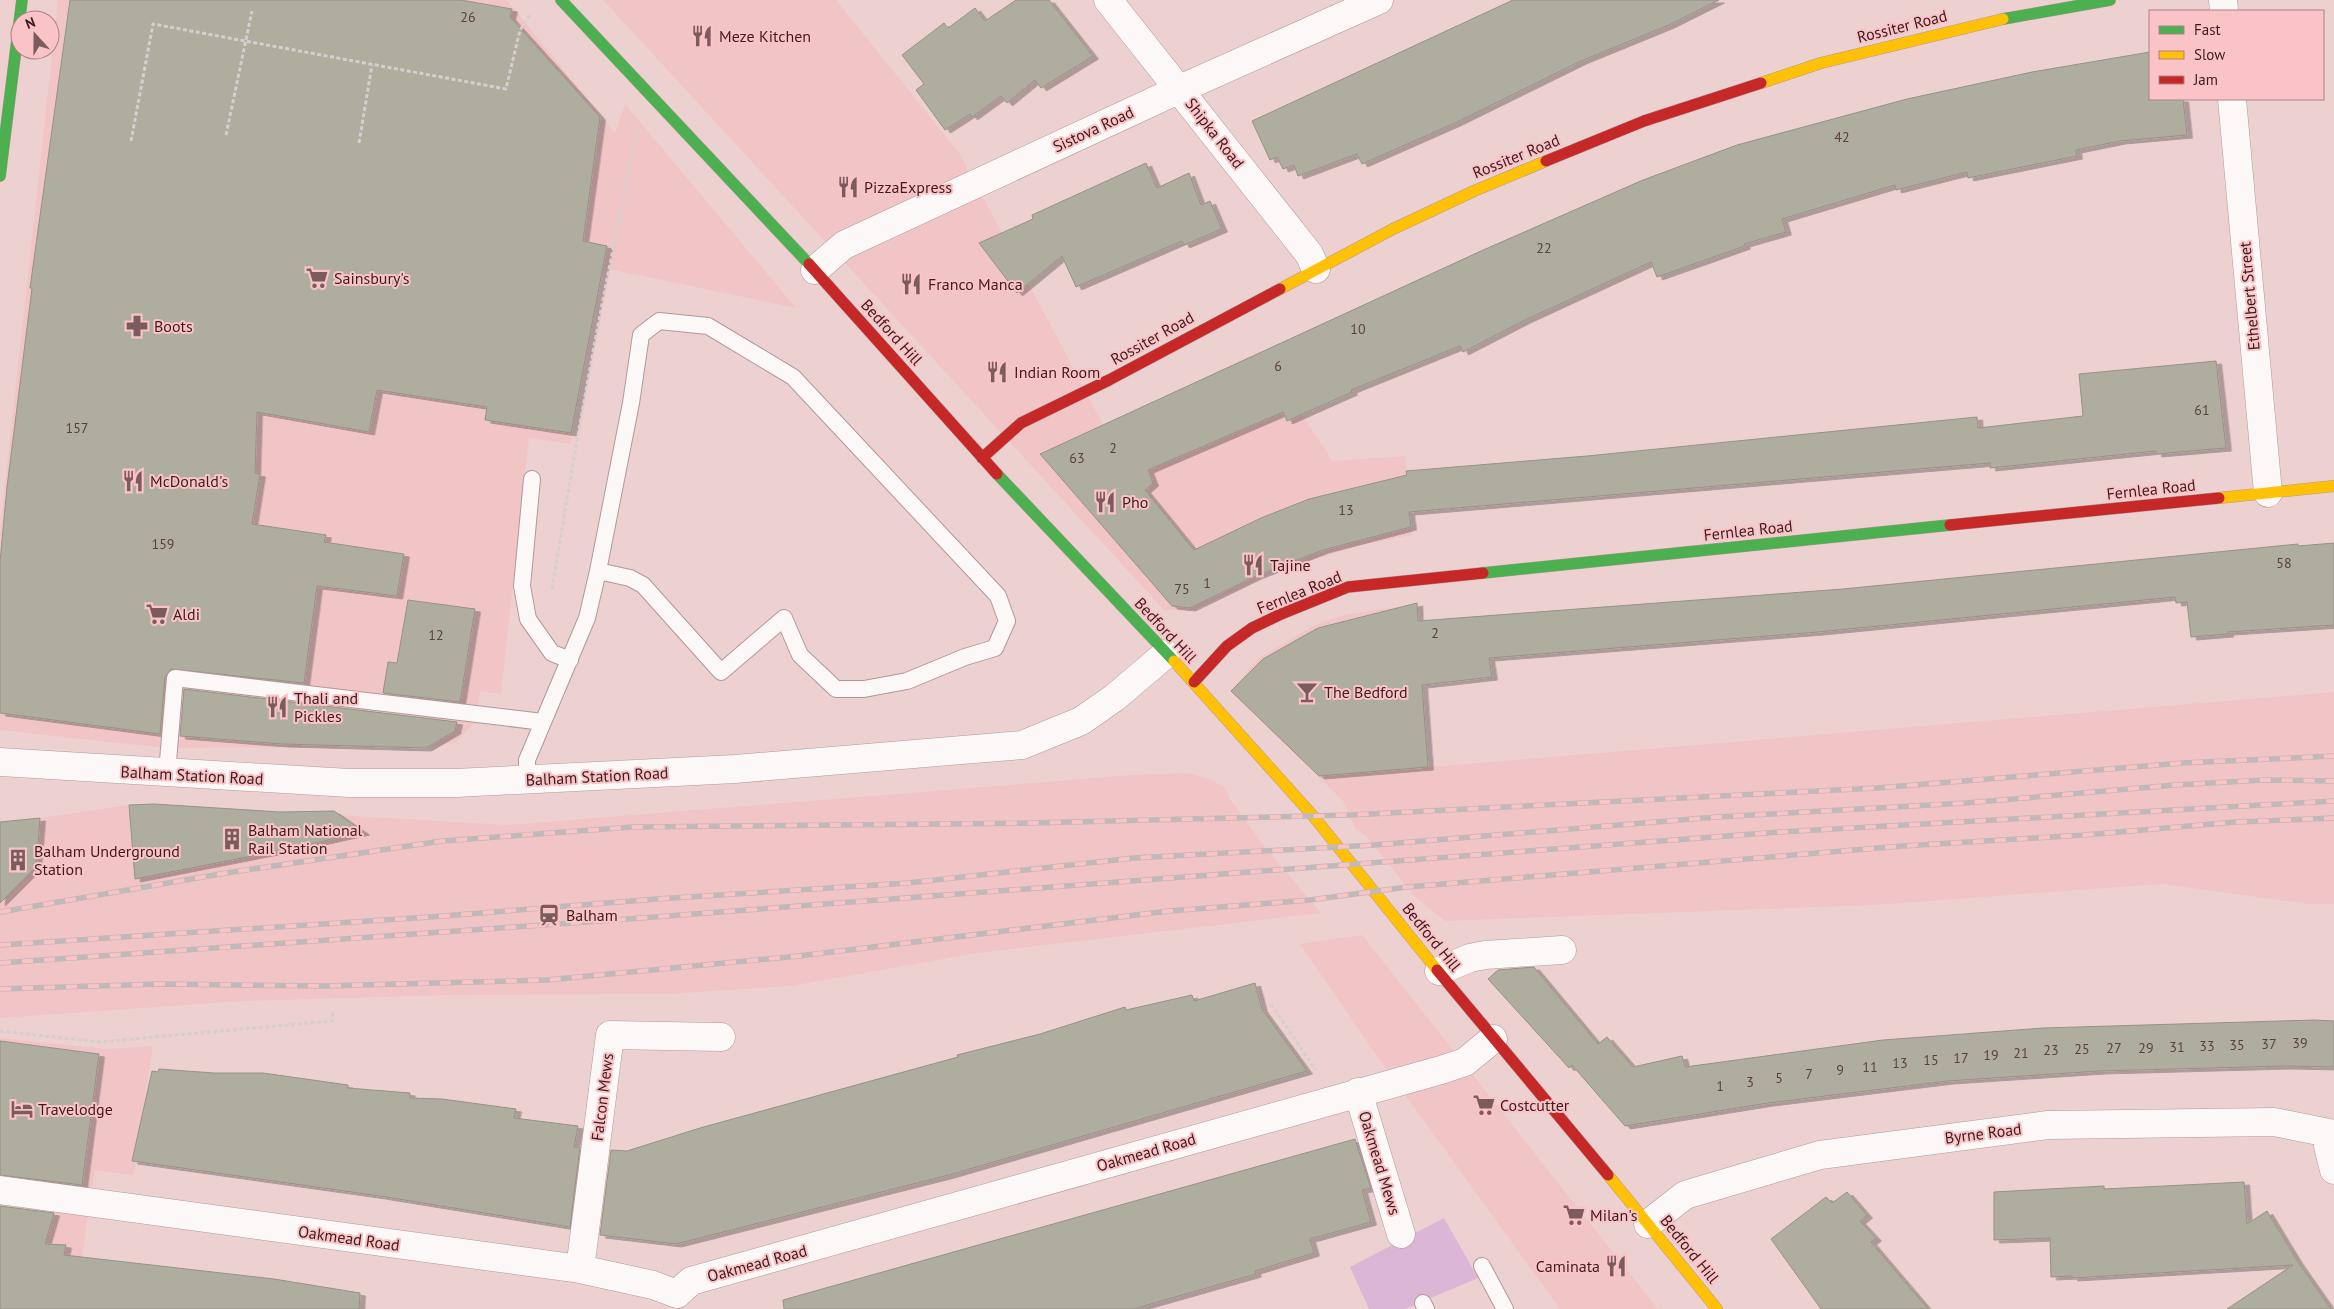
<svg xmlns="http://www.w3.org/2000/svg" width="2334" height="1309" viewBox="0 0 2334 1309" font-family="'PT Sans',sans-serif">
	<defs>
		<filter id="shadow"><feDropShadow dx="5.5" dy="3" stdDeviation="0" flood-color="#0004"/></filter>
	</defs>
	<rect width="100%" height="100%" fill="#edd1d1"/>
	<path fill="#f1c5c6" d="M58 0H507L615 133 625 104 796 308 604 268 570 444 529 438 501 694 480 691 477 720 456 742 436 746 164 748 0 730V530Z
		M603 0H836L960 154 1104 426 1259 352 1333 461 1405 456 1412 535 1361 545 1274 572 1190 611 1164 610Z
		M1417 604 1429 767 2334 692V904H2309L2162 884 1875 905 1445 921 1416 898 1365 835 1356 830 1343 801 1231 691 1260 657 1315 625 1344 615Z
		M1187 773 1208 778 1224 787 1230 799 1261 842 1321 913 978 953 791 986 668 994 451 995 244 1001 0 1018V822L40 818 129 805 154 804 508 825 1132 775Z
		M1362 935 1658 1309H1560L1374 1052 1300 944Z
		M0 1038 107 1049 153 1046 135 1172 132 1175 95 1170 74 1309H0Z"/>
	<path fill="#dbb6d7" d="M1444 1218 1478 1278 1405 1309H1369L1350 1267Z"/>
	<path fill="#afad9e" stroke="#969286" filter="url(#shadow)" d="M70 0H461L512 9 510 17 600 117 583 241 607 246 571 433 485 420 487 407 377 390 369 432 257 412 255 473 260 474 252 524 326 535 324 542 404 554 397 596 317 586 304 683 171 669 165 677 160 734 0 713V562L7 487 32 288H30Z
		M1016 0H1049L1093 56 1041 88 1035 80 1007 103 1001 96 972 117 970 114 945 130 916 90 924 84 902 55 944 23 948 28 975 8 985 21Z
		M1513 0H1719L1669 25 1581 61 1455 123 1362 164 1357 154 1298 176 1294 165 1283 169 1277 157 1270 160 1252 121Z
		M2150 52V99H2183L2187 135 2120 141 2076 150 2077 156 1968 178 1967 172 1896 190 1895 185 1782 219 1786 232 1744 244 1745 246 1657 277 1651 262 1525 320 1463 352 1460 346 1351 390 1352 392 1287 421 1283 412 1148 470 1153 483 1145 490 1194 550 1261 518 1309 499 1407 475 1406 471 1587 456 1977 417 1978 428 2083 416 2079 374 2216 361 2226 448 2156 454V451L1990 468V463L1409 512 1411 527 1323 550 1256 576 1190 608 1172 606 1040 454 1481 251 1643 180 1737 145 1907 99 2032 72Z
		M1146 163 1157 188 1189 173 1201 205 1210 201 1222 229 1184 245 1182 241 1076 287 1062 256 1017 293 979 243 1033 219 1032 215Z
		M2334 543V625L2228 632V634L2191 637 2187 602 2176 603 2175 597 1818 632 1489 658 1492 677 1422 685 1428 767 1319 776 1231 691 1263 659 1318 628 1417 603 1418 621 1843 589 2298 544V546Z
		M408 600 475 609 460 702 383 693 388 662 397 663Z
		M184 689 457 722 455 731 426 748 282 744 180 736Z
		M154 804 280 812 334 811 364 832 288 849 135 879 129 805Z
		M40 818 36 867 0 903V822Z
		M1534 967 1598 1044 1607 1037 1633 1067 1682 1056 1685 1067 1883 1040 2043 1028 2314 1020 2334 1021V1067L2285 1066 2099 1071 1948 1081 1768 1103 1625 1126 1572 1065 1569 1068 1488 979 1498 970Z
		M1255 983 1262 1009 1307 1071 949 1175 676 1244 600 1235 611 1150 627 1151 700 1128 958 1057 957 1055 1040 1034 1125 1007 1126 1010 1192 995 1194 1001Z
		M0 1041 99 1054 82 1185 0 1175Z
		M159 1069 214 1073H263L348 1085V1088L410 1093V1098L442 1099 516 1109 514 1118 578 1126 574 1147H580L570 1227 380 1196 132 1161 152 1071 158 1072Z
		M1355 1139 1371 1188 1362 1190 1371 1222 1310 1239 1314 1253 1255 1271 1256 1274 1133 1309H784L783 1300Z
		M2244 1182 2247 1224 2267 1211 2298 1262 2331 1309H2227L2293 1265 2072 1278V1276L2051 1277 2050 1238 1994 1240V1192L2104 1186V1189Z
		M1847 1192 1867 1215 1860 1221 1876 1238 1871 1242 1928 1309H1821L1771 1239 1826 1197 1832 1203Z
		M0 1206 54 1213 45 1244 66 1245 64 1255 274 1279 360 1293 359 1309H0Z"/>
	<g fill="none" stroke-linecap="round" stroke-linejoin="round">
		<g stroke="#b39798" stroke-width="18">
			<path id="lane" d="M532 479 522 586 528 619 552 653 570 660
				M167 773 175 678 543 722
				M527 781V760L587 618 598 571 631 403 641 335 659 321 708 326 793 377 998 596 1007 621 995 648 965 657 907 681 864 689H836L800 655 784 618 721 672 643 585 630 578 598 571
				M1482 1266 1505 1309
				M1423 1303 1426 1309"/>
		</g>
		<g stroke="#b39798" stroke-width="29">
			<path id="street" d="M1108 0 1309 254 1316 269
				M2223 0 2224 11
				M2232 99 2268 493
				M815 270 844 245 1180 89 1379 0
				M0 762 349 783H456L735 769 1022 745 1081 721 1114 698 1166 654
				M1439 971 1470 958 1485 955 1562 950
				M1358 1092 1401 1234
				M2334 1134 2328 1146 2334 1170
				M0 1190 580 1269 653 1285 677 1294
				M1648 1224 1685 1195 1820 1155 2048 1125 2274 1122 2334 1134
				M580 1269 610 1035 721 1037
				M677 1294 691 1281 1441 1070 1465 1062 1493 1039"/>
		</g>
		<g stroke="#b39798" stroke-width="12">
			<path id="fast" d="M561 0 809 264
				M2003 19 2110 0
				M0 176 22 0
				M997 474 1174 661
				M1483 573 1950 525"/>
		</g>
		<g stroke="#b39798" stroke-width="12">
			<path id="slow" d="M1761 83 1821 63 2003 19
				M1280 289 1393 229 1474 191 1546 161
				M2219 498 2334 486
				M1174 661 1314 817 1437 970
				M1608 1175 1717 1309"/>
		</g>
		<g stroke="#b39798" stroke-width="12">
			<path id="jam" d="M1546 161 1644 121 1761 83
				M809 264 997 474
				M982 458 1021 423 1109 380 1280 289
				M1950 525 2219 498
				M1194 682 1227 646 1252 628 1279 615 1348 587 1483 573
				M1437 970 1608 1175"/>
		</g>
		<path stroke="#d8cece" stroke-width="3" stroke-dasharray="4 2.5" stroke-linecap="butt" d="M226 135 252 11
			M131 141 153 24 506 89 520 30 531 14
			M359 143 372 65
			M552 589C577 436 604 283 638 131
			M1271 1004 1316 1070
			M0 1031 100 1042 332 1021 333 1010"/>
		<use href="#lane" stroke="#fcf8f8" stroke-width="16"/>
		<use href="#street" stroke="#fcf8f8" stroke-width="28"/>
		<use href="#fast" stroke="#4caf50" stroke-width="11"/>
		<use href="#slow" stroke="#ffc107" stroke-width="11"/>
		<use href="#jam" stroke="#c62828" stroke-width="11"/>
		<g stroke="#c1b8b9" stroke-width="5.5">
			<path id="rail" d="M0 912 226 873 442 841 632 827 1031 823 1350 815 1877 788 2183 763 2334 756
				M0 945 430 917 657 899 908 883 1134 858 1374 845 1717 817 1966 803 2175 785 2264 780 2334 781
				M0 963 601 921 1780 832 2334 801
				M0 989 160 984 324 986 547 980 799 956 1169 911 1310 900 1407 887 1903 846 2084 835 2236 822 2334 818"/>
		</g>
		<use href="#rail" stroke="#fac4c6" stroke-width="4" stroke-dasharray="11" stroke-linecap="butt"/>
	</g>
	<defs>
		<g id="restaurant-bare" transform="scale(1.725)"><path d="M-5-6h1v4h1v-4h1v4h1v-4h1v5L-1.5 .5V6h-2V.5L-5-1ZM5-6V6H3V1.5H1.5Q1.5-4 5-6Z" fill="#7b5b5d" stroke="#fac4c6" stroke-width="2.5" paint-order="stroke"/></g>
		<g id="supermarket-bare" transform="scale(1.725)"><path d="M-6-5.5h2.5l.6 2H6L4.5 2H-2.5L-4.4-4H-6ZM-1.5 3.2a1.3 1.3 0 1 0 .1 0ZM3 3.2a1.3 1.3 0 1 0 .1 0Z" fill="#7b5b5d" stroke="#fac4c6" stroke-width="2.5" paint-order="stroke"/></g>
		<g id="pharmacy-bare" transform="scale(1.725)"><path d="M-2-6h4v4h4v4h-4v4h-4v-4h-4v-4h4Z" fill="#7b5b5d" stroke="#fac4c6" stroke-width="2.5" paint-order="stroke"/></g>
		<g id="bar-bare" transform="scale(1.725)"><path d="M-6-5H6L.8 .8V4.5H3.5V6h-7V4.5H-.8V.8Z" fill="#7b5b5d" stroke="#fac4c6" stroke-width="2.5" paint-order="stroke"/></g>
		<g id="building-bare" transform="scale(1.725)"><path d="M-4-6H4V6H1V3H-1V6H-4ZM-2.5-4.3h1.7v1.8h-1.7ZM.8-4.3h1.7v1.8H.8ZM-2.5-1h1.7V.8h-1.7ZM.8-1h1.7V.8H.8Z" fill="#7b5b5d" stroke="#fac4c6" stroke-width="2.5" paint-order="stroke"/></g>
		<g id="station-bare" transform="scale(1.725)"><path d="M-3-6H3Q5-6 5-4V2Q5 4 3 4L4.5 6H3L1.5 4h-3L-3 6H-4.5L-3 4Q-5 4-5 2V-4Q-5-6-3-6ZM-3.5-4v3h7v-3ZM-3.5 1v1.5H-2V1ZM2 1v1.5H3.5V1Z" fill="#7b5b5d" stroke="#fac4c6" stroke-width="2.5" paint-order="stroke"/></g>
		<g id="hotel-bare" transform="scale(1.725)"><path d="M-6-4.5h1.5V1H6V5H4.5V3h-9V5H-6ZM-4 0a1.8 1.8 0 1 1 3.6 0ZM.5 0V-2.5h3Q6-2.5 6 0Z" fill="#7b5b5d" stroke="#fac4c6" stroke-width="2.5" paint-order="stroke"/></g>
	</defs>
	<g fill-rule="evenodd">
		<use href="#restaurant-bare" x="702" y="36"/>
		<use href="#restaurant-bare" x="848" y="187"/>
		<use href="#supermarket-bare" x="317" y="278"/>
		<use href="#restaurant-bare" x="911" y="284"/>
		<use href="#pharmacy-bare" x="137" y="326"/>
		<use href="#restaurant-bare" x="997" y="372"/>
		<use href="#restaurant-bare" x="133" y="481"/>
		<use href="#restaurant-bare" x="1105" y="502"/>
		<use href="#restaurant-bare" x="1253" y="565"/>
		<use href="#supermarket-bare" x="157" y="614"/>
		<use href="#bar-bare" x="1307" y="692"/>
		<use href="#restaurant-bare" x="277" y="707"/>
		<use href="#building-bare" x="232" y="839"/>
		<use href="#building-bare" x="18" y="860"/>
		<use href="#station-bare" x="549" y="915"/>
		<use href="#supermarket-bare" x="1484" y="1105"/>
		<use href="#hotel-bare" x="22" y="1109"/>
		<use href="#supermarket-bare" x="1574" y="1215"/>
		<use href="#restaurant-bare" x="1616" y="1266"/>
	</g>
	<g text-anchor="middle" stroke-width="4" stroke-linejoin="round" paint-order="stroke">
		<g font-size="14" fill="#5a403f">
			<text x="468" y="22">26</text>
			<text x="1842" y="142">42</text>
			<text x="1544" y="253">22</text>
			<text x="1358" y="334">10</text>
			<text x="1278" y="371">6</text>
			<text x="2202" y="415">61</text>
			<text x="77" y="433">157</text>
			<text x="1113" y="453">2</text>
			<text x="1077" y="463">63</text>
			<text x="1346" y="515">13</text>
			<text x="163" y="549">159</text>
			<text x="2284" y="568">58</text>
			<text x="1207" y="588">1</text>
			<text x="1182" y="594">75</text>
			<text x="1435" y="638">2</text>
			<text x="436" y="640">12</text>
			<text x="2300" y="1048">39</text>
			<text x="2269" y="1049">37</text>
			<text x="2237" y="1050">35</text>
			<text x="2207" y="1051">33</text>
			<text x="2177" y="1052">31</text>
			<text x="2114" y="1053">27</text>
			<text x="2146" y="1053">29</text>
			<text x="2082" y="1054">25</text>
			<text x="2051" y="1055">23</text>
			<text x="2021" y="1058">21</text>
			<text x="1991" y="1060">19</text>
			<text x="1961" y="1063">17</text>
			<text x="1931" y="1065">15</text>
			<text x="1900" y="1068">13</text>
			<text x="1870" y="1072">11</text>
			<text x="1840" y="1075">9</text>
			<text x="1809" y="1079">7</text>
			<text x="1779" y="1083">5</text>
			<text x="1750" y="1087">3</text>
			<text x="1720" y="1091">1</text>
		</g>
		<g font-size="16" fill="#3d1c1f" stroke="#fac4c6">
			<text transform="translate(1902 26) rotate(-14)" y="6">Rossiter Road</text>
			<text transform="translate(1093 129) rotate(-25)" y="6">Sistova Road</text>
			<text transform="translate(1215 133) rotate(52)" y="6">Shipka Road</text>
			<text transform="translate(1516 156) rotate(-22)" y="6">Rossiter Road</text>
			<text transform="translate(2249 296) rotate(-95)" y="6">Ethelbert Street</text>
			<text transform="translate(892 332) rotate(48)" y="6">Bedford Hill</text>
			<text transform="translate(1152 338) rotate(-29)" y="6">Rossiter Road</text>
			<text transform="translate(2151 489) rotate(-6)" y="6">Fernlea Road</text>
			<text transform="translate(1748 530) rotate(-6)" y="6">Fernlea Road</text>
			<text transform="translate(1299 592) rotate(-22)" y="6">Fernlea Road</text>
			<text transform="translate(1166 630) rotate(47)" y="6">Bedford Hill</text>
			<text transform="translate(192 775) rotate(3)" y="6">Balham Station Road</text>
			<text transform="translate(597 776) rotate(-3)" y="6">Balham Station Road</text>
			<text transform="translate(1432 937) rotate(51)" y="6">Bedford Hill</text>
			<text transform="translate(602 1097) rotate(-83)" y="6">Falcon Mews</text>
			<text transform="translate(1983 1133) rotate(-7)" y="6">Byrne Road</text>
			<text transform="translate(1146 1152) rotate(-16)" y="6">Oakmead Road</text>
			<text transform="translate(1380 1163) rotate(73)" y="6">Oakmead Mews</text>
			<text transform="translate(349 1238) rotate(8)" y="6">Oakmead Road</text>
			<text transform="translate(1690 1249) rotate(51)" y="6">Bedford Hill</text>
			<text transform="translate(757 1263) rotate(-15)" y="6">Oakmead Road</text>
		</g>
		<g font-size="16" fill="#3d1c1f" stroke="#fac4c6" text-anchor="start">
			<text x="719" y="42">Meze Kitchen</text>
			<text x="864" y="193">PizzaExpress</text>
			<text x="334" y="284">Sainsbury's</text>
			<text x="928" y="290">Franco Manca</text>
			<text x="154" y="332">Boots</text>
			<text x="1014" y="378">Indian Room</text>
			<text x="150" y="487">McDonald's</text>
			<text x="1122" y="508">Pho</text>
			<text x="1270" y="571">Tajine</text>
			<text x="173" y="620">Aldi</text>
			<text x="1324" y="698">The Bedford</text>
			<text x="294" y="704">Thali and<tspan x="294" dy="18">Pickles</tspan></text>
			<text x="248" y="836">Balham National<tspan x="248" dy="18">Rail Station</tspan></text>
			<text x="34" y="857">Balham Underground<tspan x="34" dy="18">Station</tspan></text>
			<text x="566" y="921">Balham</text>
			<text x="1500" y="1111">Costcutter</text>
			<text x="38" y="1115">Travelodge</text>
			<text x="1590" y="1221">Milan's</text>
			<text x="1600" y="1272" text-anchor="end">Caminata</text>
		</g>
	</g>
	<rect x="2149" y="10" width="175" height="90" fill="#fac4c6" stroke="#ae8183"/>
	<rect x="2159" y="26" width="25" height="8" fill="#4caf50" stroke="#ae8183"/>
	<text x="2194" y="35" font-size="15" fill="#3d1c1f">Fast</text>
	<rect x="2159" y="51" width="25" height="8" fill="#ffc107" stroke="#ae8183"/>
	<text x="2194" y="60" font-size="15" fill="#3d1c1f">Slow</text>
	<rect x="2159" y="76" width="25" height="8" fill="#c62828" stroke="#ae8183"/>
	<text x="2194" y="85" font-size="15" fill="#3d1c1f">Jam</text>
	<g transform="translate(35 35) rotate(339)"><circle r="24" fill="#fac4c6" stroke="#ae8183"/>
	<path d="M0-4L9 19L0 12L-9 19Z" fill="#7b5b5d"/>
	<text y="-8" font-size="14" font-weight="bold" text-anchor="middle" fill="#3d1c1f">N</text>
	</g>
</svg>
